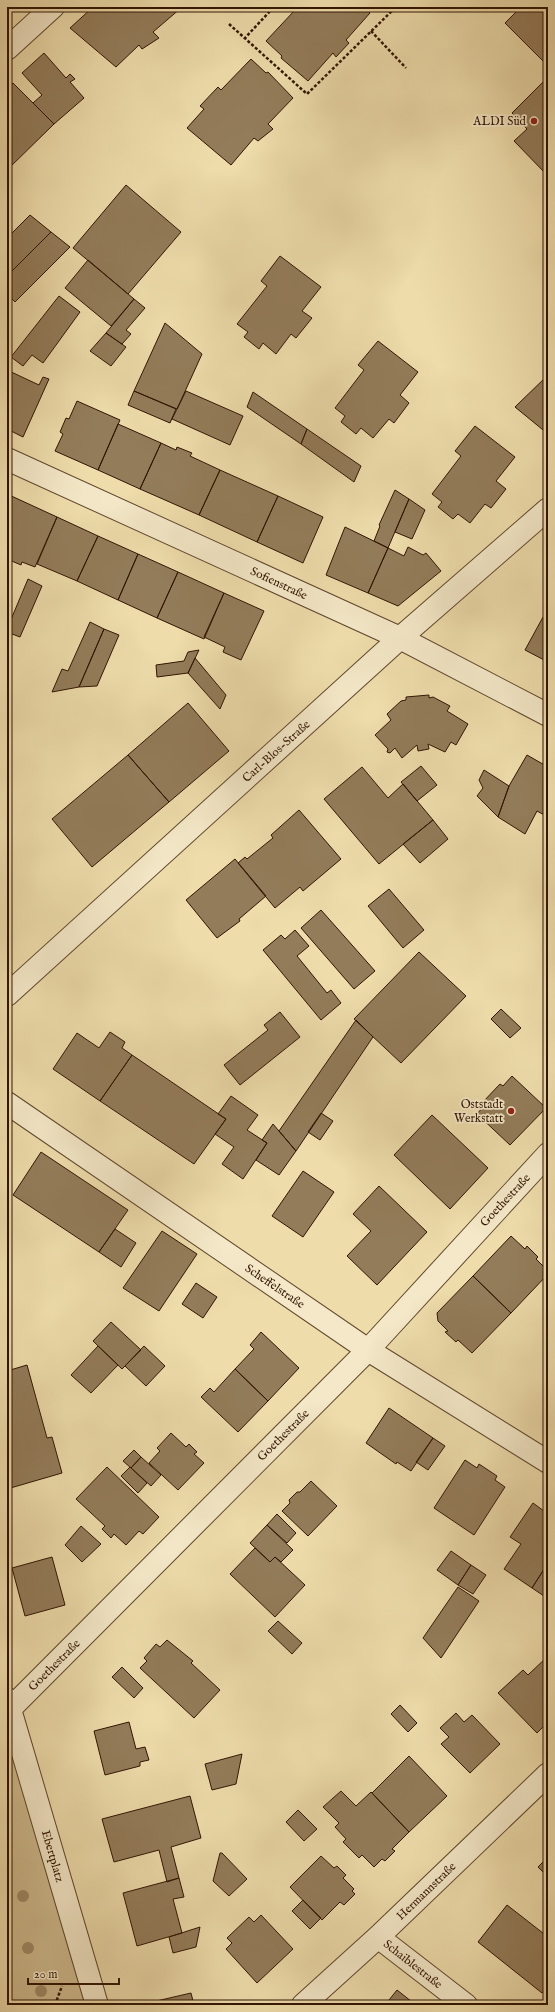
<svg xmlns="http://www.w3.org/2000/svg" width="555" height="2012" viewBox="0 0 555 2012" font-family="'IM FELL English',serif">
	<rect width="100%" height="100%" fill="#eedcab"/>
	<filter id="stains"><feTurbulence type="fractalNoise" baseFrequency=".005" numOctaves="4"/><feColorMatrix values="0 0 0 0 .2 0 0 0 0 .09 0 0 0 0 .02 0 0 0 .5 -.17"/></filter>
	<radialGradient id="worn" r=".72"><stop offset=".6" stop-color="#630" stop-opacity="0"/><stop offset="1" stop-color="#630" stop-opacity=".3"/></radialGradient>
	<path fill="#ceba8e" stroke="#806748" d="M7 1712 97 2005H7Z"/>
	<path fill="#937c5a" stroke="#311402" d="M93 7H180L181 8 153 32 159 38 142 49 139 45 116 67 70 28Z
		M292 7H364L370 13 346 40 349 43 336 57 333 53 308 81 281 58 282 56 266 41 295 10Z
		M521 7H548V66L505 23Z
		M44 53 66 78 70 74 75 79 70 82 84 98 54 124 33 103 42 95 22 73Z
		M251 59 266 73 268 72 293 98 268 124 273 129 258 141 254 138 231 165 187 128 204 109 200 106 218 87 221 90Z
		M548 77V176L514 141 527 129 512 113Z
		M13 83 54 124 7 170V88Z
		M126 185 181 232 128 294 73 248Z
		M30 215 51 232 12 271 7 266V238Z
		M51 232 70 247 15 302 10 297 7 299V276Z
		M280 256 321 287 302 311 312 318 296 338 291 334 276 354 263 343 259 349 244 337 248 332 237 324 267 286 261 281Z
		M88 260 134 299 111 326 65 288Z
		M7 266 12 271 7 276Z
		M59 296 80 312 43 363 32 355 23 366 11 357Z
		M134 299 145 308 126 330 131 334 122 344 106 333Z
		M165 323 202 354 177 409 134 391Z
		M106 333 126 347 111 366 90 351Z
		M378 341 418 372 400 395 409 403 394 423 389 419 373 438 361 428 356 434 341 422 345 416 335 408 364 370 358 365Z
		M7 370 39 385 43 377 49 379 23 437 7 429Z
		M548 375V434L515 407Z
		M134 391 176 409 170 423 128 405Z
		M186 391 243 416 230 445 172 419Z
		M253 392 307 429 301 444 247 407Z
		M77 401 120 420 98 470 55 451 63 434 60 432 66 418 69 419Z
		M118 424 161 443 140 489 98 470Z
		M475 426 515 457 496 481 506 489 491 508 485 504 470 523 458 514 453 519 438 507 442 502 432 494 461 456 455 451Z
		M307 429 361 466 354 482 301 444Z
		M161 443 176 450 177 447 192 453 190 456 220 470 199 515 140 489Z
		M220 470 278 496 257 542 199 515Z
		M395 490 409 499 388 548 374 541 380 526 379 525Z
		M7 494 57 517 35 567 22 562 21 565 7 559Z
		M278 496 323 517 303 563 257 542Z
		M409 499 425 510 412 539 395 532Z
		M57 517 98 536 77 581 37 564Z
		M345 527 388 548 368 593 326 575Z
		M98 536 138 554 118 600 77 581Z
		M408 547 423 555 426 553 441 571 398 606 368 593 388 548 404 556Z
		M138 554 178 572 157 618 118 600Z
		M178 572 224 593 204 639 157 618Z
		M28 579 42 586 20 637 7 632V629Z
		M224 593 264 611 241 660 223 652 225 647 204 637Z
		M543 617 548 619V662L525 650Z
		M90 622 104 629 79 687 52 692 62 669 68 671Z
		M104 629 119 635 97 686 79 687Z
		M199 650 188 673 157 677 156 665 184 661 188 652Z
		M195 658 226 695 220 709 188 673Z
		M429 695V698L433 697 450 706 447 711 468 724 456 745 451 742 445 752 428 744 429 749 418 751 417 745 402 758 395 748 390 753 387 752 388 749 375 735 391 720 387 714 401 701 406 700V697Z
		M188 703 229 751 169 802 128 755Z
		M128 755 169 802 92 867 52 819Z
		M527 755 548 767V817L537 811 525 834 498 817 509 786Z
		M421 766 437 785 417 801 401 782Z
		M362 767 388 798 403 784 433 820 379 864 324 799Z
		M484 770 509 786 498 817 477 796 483 788 479 780Z
		M299 810 341 859 303 891 300 887 275 908 238 863 245 857 247 859 273 838 271 835Z
		M433 820 448 839 420 863 403 844Z
		M235 859 266 896 239 919 240 921 217 938 186 900Z
		M389 889 424 930 403 948 368 906Z
		M321 910 375 971 354 989 301 928Z
		M295 930 309 946 297 956 327 993 331 990 341 1003 321 1020 263 950 281 935 285 939Z
		M419 952 466 996 401 1063 354 1019Z
		M501 1009 521 1028 510 1038 491 1019Z
		M280 1012 300 1037 240 1085 224 1065 268 1030 264 1025Z
		M356 1020 373 1037 296 1151 279 1131Z
		M110 1032 125 1042 122 1048 132 1055 100 1101 53 1069 77 1033 99 1048Z
		M132 1055 226 1119 194 1164 100 1101Z
		M512 1076 546 1108 510 1145 477 1114 483 1107 481 1104 500 1084 503 1086Z
		M231 1096 258 1115 247 1130 267 1143 243 1179 222 1164 234 1147 215 1134 226 1119 218 1114Z
		M321 1113 333 1121 320 1140 308 1132Z
		M432 1115 488 1168 450 1209 394 1155Z
		M273 1124 296 1151 279 1175 256 1160 267 1143 262 1140Z
		M41 1152 128 1210 99 1252 13 1195Z
		M303 1171 334 1192 303 1237 272 1216Z
		M379 1186 427 1232 377 1285 347 1256 371 1231 353 1214Z
		M115 1229 136 1243 121 1267 99 1252Z
		M162 1231 197 1254 159 1311 123 1288Z
		M511 1236 525 1249 527 1246 538 1257 536 1259 548 1271V1274L511 1313 473 1276Z
		M473 1276 511 1313 472 1353 458 1340 456 1342 445 1332 448 1331 438 1321 437 1313Z
		M196 1283 217 1297 203 1318 182 1304Z
		M111 1322 141 1350 122 1369 93 1341Z
		M261 1332 299 1368 268 1401 235 1369 254 1349 250 1345Z
		M98 1346 118 1365 91 1393 71 1375Z
		M144 1346 165 1366 146 1386 125 1366Z
		M27 1365 47 1438 52 1437 62 1473 7 1489V1371Z
		M235 1369 268 1401 238 1432 201 1397 210 1388 214 1392Z
		M389 1408 433 1438 411 1471 397 1462 396 1464 366 1443Z
		M171 1433 186 1447 189 1444 197 1452 194 1454 204 1463 178 1490 149 1463 160 1451 157 1448Z
		M433 1438 445 1446 428 1470 416 1462Z
		M134 1450 141 1457 131 1468 123 1461Z
		M141 1457 161 1475 151 1486 131 1468Z
		M465 1460 477 1468 479 1464 497 1476 495 1480 505 1487 474 1535 434 1508Z
		M107 1467 159 1517 143 1534 139 1531 126 1545 114 1534 111 1538 102 1529 105 1526 76 1499Z
		M130 1467 147 1483 138 1493 121 1476Z
		M311 1481 337 1506 308 1536 282 1511 290 1503 289 1500 297 1492H300Z
		M533 1503 548 1514V1563L532 1588 504 1569 521 1544 510 1537Z
		M277 1514 296 1533 287 1543 267 1525Z
		M267 1525 293 1550 281 1562 275 1557 270 1562 250 1543Z
		M81 1526 101 1544 82 1562 65 1545Z
		M255 1548 270 1562 275 1557 305 1585 275 1617 230 1574Z
		M451 1551 471 1565 458 1585 437 1570Z
		M52 1557 65 1605 25 1616 12 1568Z
		M548 1563V1591L544 1596 532 1588Z
		M471 1565 486 1575 473 1594 458 1585Z
		M458 1587 479 1601 441 1658 423 1638Z
		M278 1621 302 1643 292 1654 268 1631Z
		M167 1640 193 1661 191 1663 220 1690 194 1718 140 1668 147 1661 144 1658 156 1644 160 1647Z
		M548 1656V1722L537 1733 498 1693 523 1670 528 1675Z
		M122 1667 143 1688 134 1698 112 1677Z
		M400 1705 417 1723 408 1732 391 1714Z
		M456 1713 464 1722 472 1715 500 1744 470 1773 441 1744 449 1737 440 1728Z
		M129 1722 136 1749 145 1747 149 1760 140 1762V1766L105 1775 94 1731Z
		M242 1754 236 1784 212 1790 205 1764Z
		M409 1756 447 1796 409 1832 372 1793Z
		M341 1791 356 1806 371 1792 409 1832 392 1849 395 1851 385 1861 382 1859 374 1867 362 1855 359 1858 343 1842 346 1839 335 1827 339 1823 323 1807Z
		M190 1796 201 1838 171 1847 179 1878 167 1882 159 1850 114 1862 102 1819Z
		M298 1810 317 1829 304 1841 286 1822Z
		M220 1853H222L247 1879 229 1896 213 1881Z
		M321 1856 334 1868 337 1866 346 1875 343 1878 354 1889 352 1891 355 1894 344 1905 340 1902 322 1920 290 1887Z
		M548 1857V1877L538 1867Z
		M179 1878 184 1897 173 1899 182 1933 137 1946 123 1893Z
		M303 1900 321 1918 310 1929 292 1911Z
		M507 1905 548 1937V1985L542 1993 478 1942Z
		M261 1915 293 1949 257 1983 226 1949 232 1943 227 1938 249 1917 254 1922Z
		M200 1927 196 1947 173 1953 169 1937Z
		M397 1990 416 2005H385Z
		M191 1993 194 2005H153L152 2002Z"/>
	<g fill="none" stroke-linecap="round" stroke-linejoin="round">
		<g stroke="#60462c" stroke-width="24">
			<path id="minor" d="M7 49 53 7
				M7 459 400 638 548 715
				M7 995 400 638 548 509
				M7 1103 368 1350 548 1462
				M7 1699 97 2005
				M7 1712 368 1350 548 1154
				M378 1937 466 2005
				M303 2005 378 1937 548 1774"/>
		</g>
		<path stroke="#311402" stroke-width="2.5" stroke-dasharray="3 2" stroke-linecap="butt" d="M387 7 392 11
			M229 24 307 94 396 7
			M371 31 406 68
			M244 39 272 9 270 7
			M55 2005 62 1986"/>
		<use href="#minor" stroke="#f4e8c8" stroke-width="22"/>
	</g>
	<g fill="#a08a65">
		<circle cx="23" cy="1896" r="6"/>
		<circle cx="28" cy="1948" r="6"/>
		<circle cx="41" cy="1991" r="6"/>
	</g>
	<g fill="#8f2418" stroke="#f4e8c8" stroke-width="1.5">
		<circle cx="534" cy="121" r="4"/>
		<circle cx="511" cy="1111" r="4"/>
	</g>
	<g text-anchor="middle" stroke-width="3.5" stroke-linejoin="round" paint-order="stroke">
		<g font-size="12" fill="#311402" stroke="#f4e8c8" text-anchor="end">
			<text x="526" y="125">ALDI Süd</text>
			<text x="503" y="1108">Oststadt<tspan x="503" dy="14">Werkstatt</tspan></text>
		</g>
		<g font-size="12" fill="#311402" stroke="#f4e8c8">
			<text transform="translate(279 583) rotate(25)" y="4">Sofienstraße</text>
			<text transform="translate(276 751) rotate(-42)" y="4">Carl-Blos-Straße</text>
			<text transform="translate(505 1200) rotate(-47)" y="4">Goethestraße</text>
			<text transform="translate(275 1286) rotate(34)" y="4">Scheffelstraße</text>
			<text transform="translate(283 1435) rotate(-45)" y="4">Goethestraße</text>
			<text transform="translate(54 1665) rotate(-45)" y="4">Goethestraße</text>
			<text transform="translate(53 1856) rotate(74)" y="4">Ebertplatz</text>
			<text transform="translate(426 1891) rotate(-44)" y="4">Hermannstraße</text>
			<text transform="translate(413 1964) rotate(38)" y="4">Schaiblestraße</text>
		</g>
	</g>
	<rect width="555" height="2012" fill="none" stroke="#eedcab" stroke-width="24"/>
	<rect x="8" y="8" width="539" height="1996" fill="none" stroke="#311402" stroke-width="2"/>
	<rect x="12" y="12" width="531" height="1988" fill="none" stroke="#311402"/>
	<path d="M28 1978v6h91v-6" fill="none" stroke="#311402" stroke-width="2"/>
	<text x="34" y="1978" font-size="12" fill="#311402" stroke="#f4e8c8" stroke-width="3" paint-order="stroke">20 m</text>
	<rect width="100%" height="100%" filter="url(#stains)"/>
	<rect width="100%" height="100%" fill="url(#worn)"/>
</svg>
